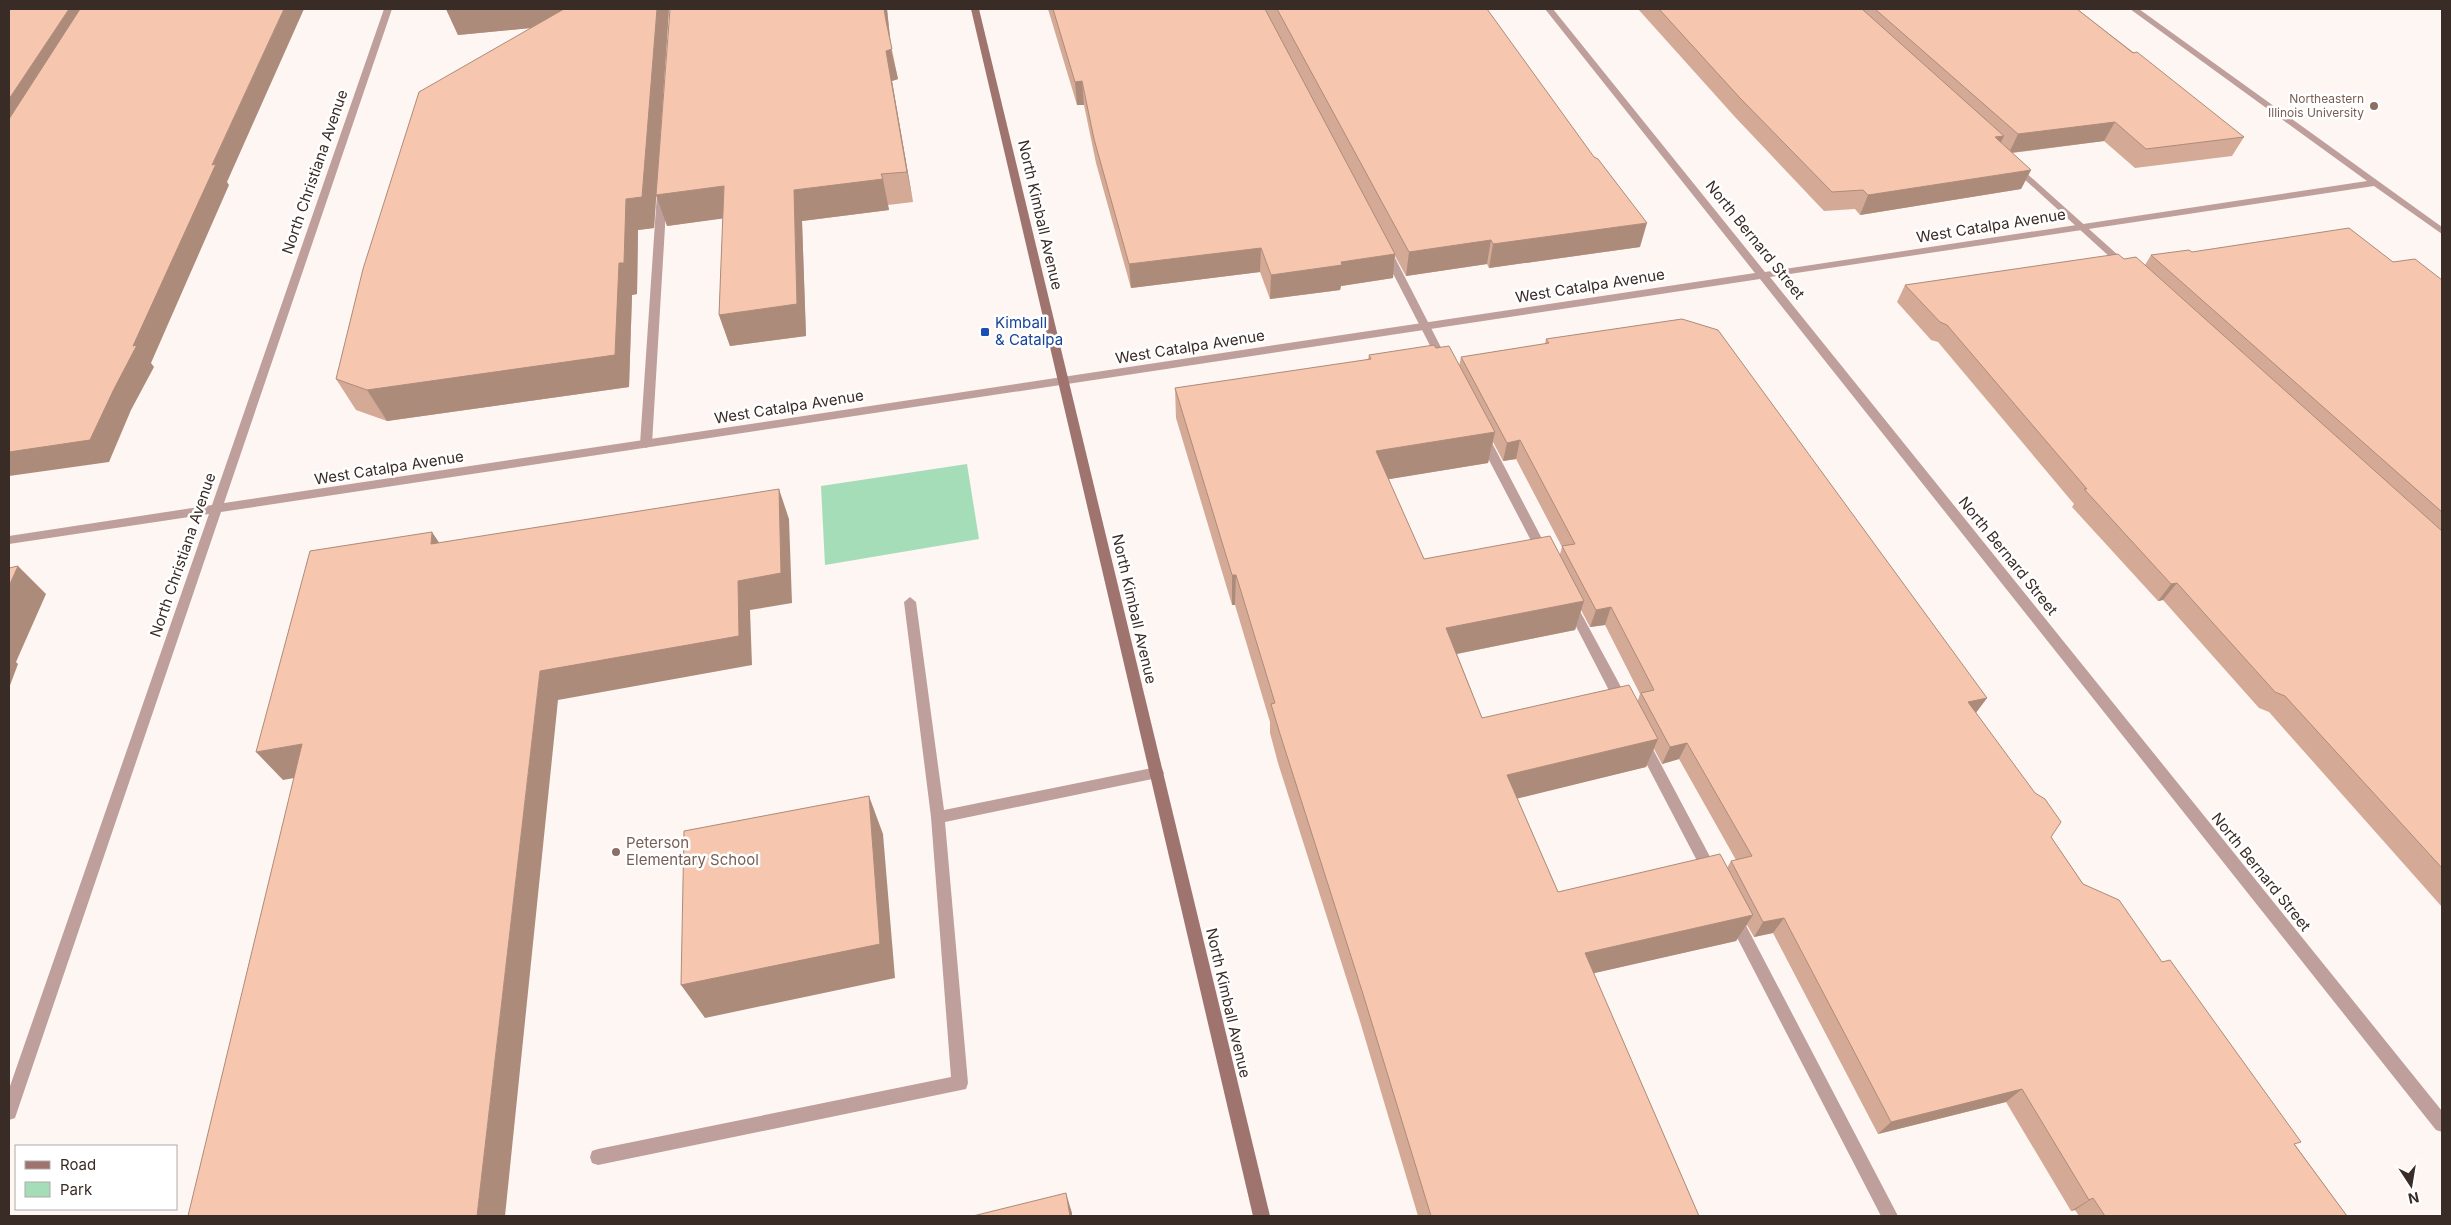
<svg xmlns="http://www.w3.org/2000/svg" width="2451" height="1225" viewBox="0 0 2451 1225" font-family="Inter,sans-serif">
	<rect width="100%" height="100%" fill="#fdf6f2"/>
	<path fill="#a6ddb9" d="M967 464 979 539 825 565 821 486Z"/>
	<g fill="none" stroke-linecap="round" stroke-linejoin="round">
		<path fill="#be9f9b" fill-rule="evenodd" d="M2014 162 2128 264V268H2122L2011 167V163Z
			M662 190 667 193 652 444 646 448 640 444 657 193Z
			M1387 249 1392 252 1449 363 1448 365H1440L1439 363 1382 252Z
			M1484 435 1490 439 1550 554 1548 557 1544 558 1538 554 1478 439Z
			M910 597 916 602 944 810 1157 767 1162 769 1164 773 1162 777 945 822 968 1083 966 1089 598 1165 592 1163 590 1157 592 1151 598 1149 951 1077 931 817 904 602Z
			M1571 600 1575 602 1627 698 1629 702 1627 706H1617L1565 605Z
			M1642 736 1647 738 1716 868 1718 873 1716 878 1711 879 1706 878 1635 742 1637 738Z
			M1734 910 1739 912 1898 1216H1881L1729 922 1727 917 1729 912Z"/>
		<path fill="#be9f9b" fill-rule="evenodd" d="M384 9H392L224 503 1755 273 1545 9H1553L1765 272 2367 181 2130 9H2139L2442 227V234L2374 186 1770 277 2442 1111V1132L2436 1130 1760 279 221 512 17 1112 15 1118 9 1120V1089L209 514 9 544V536L212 505Z"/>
		<path fill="#9f746f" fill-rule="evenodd" d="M971 9H979L1270 1216H1253Z"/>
	</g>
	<path fill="#d4aa96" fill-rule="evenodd" d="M446 9H669L654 228 638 230 637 294 632 295 629 387 387 421 356 410 336 379 530 28 458 35Z
		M670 9H887L891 45 898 79 892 81 913 202 888 205 889 210 802 221 806 336 730 346 719 315 723 218 667 226Z
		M1048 9H1487L1640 247 1489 268 1487 264 1406 276 1395 256 1393 278 1341 286 1340 290 1270 299 1260 272 1131 288 1096 163 1084 105H1077Z
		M1638 9H2077L2244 137 2232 156 2135 168 2104 141 2012 153 2031 170 2021 189 1860 215 1855 209 1824 211 1735 117Z
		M2192 252 2393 262 2442 280V907L2269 712 2259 708 2163 600 2158 601 2072 507 2074 504 1938 342 1931 340 1897 302 1905 285 2124 259 2145 265 2151 255Z
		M1546 339 1987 698 1976 713 2051 837 2083 884 2162 962 2347 1216H2079L2075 1210 2071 1211 2006 1102 1878 1134 1773 933 1754 937 1747 925 1736 941 1593 973 1699 1216H1418L1359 1018 1278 763 1270 733V722L1235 605H1232L1176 418 1175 388 1368 360 1369 355 1436 348 1459 366 1461 357 1545 344ZM1493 442 1503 461 1516 459 1562 547 1560 554 1424 559 1388 479 1488 463ZM1581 610 1590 627 1605 625 1640 694 1638 700 1482 718 1457 654 1575 630ZM1654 749 1662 764 1679 759 1736 860 1731 861 1727 868 1558 892 1517 798 1646 767Z"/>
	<path fill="#ad8b7a" d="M69 9H95L9 144V99Z
		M284 9H304L227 182 229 185 151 363 154 367 131 410 109 462 9 476V452L114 389 212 165Z
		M446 9H600L604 21 458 35Z
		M657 9H669L654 228 638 230 637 294 632 295 629 387 387 421 367 390 619 263 626 199Z
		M884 9H887L891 49 898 79 892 81 913 202 907 172 886 51V21Z
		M1082 81 1084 105H1077L1075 82Z
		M2115 122 2104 141 2009 153 2018 134Z
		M2004 136 1995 155V137Z
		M2031 170 2021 189 1860 215 1868 195Z
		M883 179 889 210 802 221 806 336 730 346 719 315 794 190Z
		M724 186 734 217 667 226 656 195Z
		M1647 223 1640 247 1489 268 1493 244Z
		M1491 240 1487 264 1406 276 1409 252Z
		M1261 248 1260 272 1131 288 1129 264Z
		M1395 254 1393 278 1341 286 1340 290 1270 299 1271 275 1341 262Z
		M1495 432 1488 463 1372 482 1376 451Z
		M1520 440 1516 459 1503 461 1507 443Z
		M779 489 789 519 792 603 750 610 752 665 558 700 505 1216H477L540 671 738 581Z
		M432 532 452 562 431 544Z
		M18 566 46 594 16 662 18 664 9 688V586Z
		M1232 575H1236L1235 605H1232Z
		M2177 583 2163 600 2158 601 2171 584Z
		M1584 601 1575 630 1441 657 1446 628Z
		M1611 607 1605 625 1590 627 1596 610Z
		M1987 698 1974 715 1968 702Z
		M1658 739 1646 767 1499 803 1507 775Z
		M1687 743 1679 759 1662 764 1670 747Z
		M302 744 328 772 283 780 256 752Z
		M869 796 883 834 895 978 705 1018 681 985Z
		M1753 915 1736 941 1573 978 1585 953Z
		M1784 918 1773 933 1754 937 1763 922Z
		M2022 1089 2006 1102 1878 1134 1891 1122Z
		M1066 1193 1072 1213V1216H1070Z
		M2093 1198 2075 1210 2071 1211 2089 1200Z"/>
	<path fill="#f7c6ae" stroke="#ad8b7a" d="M9 9H69L9 99Z
		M80 9H284L212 165 216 164 133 346 137 345 114 389 90 440 9 452V119Z
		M564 9H657L642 197 626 199 624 263H619L615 355 367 390 336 379 363 269 419 92Z
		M670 9H884L886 21 892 49 886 51 907 172 881 174 883 179 794 190 797 304 719 315 724 186 656 195Z
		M1053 9H1265L1395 254 1341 262 1342 265 1271 275 1261 248 1129 264 1094 139 1082 81 1075 82Z
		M1277 9H1487L1594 157 1598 159 1647 223 1493 244 1491 240 1409 252Z
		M1659 9H1862L2004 136 1995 137 2031 170 1868 195 1863 190 1832 192 1740 98Z
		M1875 9H2077L2133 53 2137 52 2244 137 2146 149 2115 122 2018 134Z
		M2349 228 2393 262 2415 259 2442 280V512L2151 255 2189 250 2192 252Z
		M2118 254 2124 259 2136 257 2442 531V868L2285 696 2275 692 2177 583 2171 584 2084 489H2087L1947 325 1940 322 1905 285Z
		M1682 319 1718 330 1987 698 1968 702 2035 793 2045 799 2061 822 2051 837 2083 884 2119 900 2162 962 2170 960 2301 1142 2294 1144 2347 1216H2105L2093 1198 2089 1200 2022 1089 1891 1122 1784 918 1763 922 1731 861 1752 856 1687 743 1670 747 1641 693 1654 690 1611 607 1596 610 1562 546 1575 544 1520 440 1507 443 1461 357 1549 343 1546 339Z
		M1434 345 1436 348 1449 346 1495 432 1376 451 1424 559 1550 536 1584 601 1446 628 1482 718 1629 685 1658 739 1507 775 1558 892 1720 854 1753 915 1585 953 1699 1216H1431L1363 994 1280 734 1271 704 1275 703 1236 575H1232L1175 388 1371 359 1369 355Z
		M779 489 781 573 738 581 739 636 540 671 477 1216H188L302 744 256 752 310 551 432 532 431 544Z
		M18 566 9 586V568Z
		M869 796 880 944 681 985 684 831Z
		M1066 1193 1070 1216H973Z"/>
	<g fill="#8d6e63" stroke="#fff" stroke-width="2">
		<circle cx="2374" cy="106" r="5"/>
		<circle cx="616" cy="852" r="5"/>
	</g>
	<rect fill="#1a4fb4" stroke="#fff" stroke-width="2" x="980" y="327" width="10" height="10" rx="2.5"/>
	<g text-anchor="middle" stroke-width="5" stroke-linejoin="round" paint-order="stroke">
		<g font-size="12" fill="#785e54" stroke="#fff" text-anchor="end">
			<text x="2364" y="103">Northeastern<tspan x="2364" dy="14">Illinois University</tspan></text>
		</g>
		<g font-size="15" fill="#392b25" stroke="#fff">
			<text transform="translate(315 172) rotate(-71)" y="5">North Christiana Avenue</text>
			<text transform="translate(1040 215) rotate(77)" y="5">North Kimball Avenue</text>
			<text transform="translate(1991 226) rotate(-9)" y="5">West Catalpa Avenue</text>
			<text transform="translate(1755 240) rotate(51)" y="5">North Bernard Street</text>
			<text transform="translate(1590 286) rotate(-9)" y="5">West Catalpa Avenue</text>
			<text transform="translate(1190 347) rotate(-9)" y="5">West Catalpa Avenue</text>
			<text transform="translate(789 407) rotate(-9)" y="5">West Catalpa Avenue</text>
			<text transform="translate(389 468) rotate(-9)" y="5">West Catalpa Avenue</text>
			<text transform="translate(183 555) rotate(-71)" y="5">North Christiana Avenue</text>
			<text transform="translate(2008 556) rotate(51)" y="5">North Bernard Street</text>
			<text transform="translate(1134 609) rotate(77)" y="5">North Kimball Avenue</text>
			<text transform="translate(2261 872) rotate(51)" y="5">North Bernard Street</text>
			<text transform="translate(1228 1003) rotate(77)" y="5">North Kimball Avenue</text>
		</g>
		<g font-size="15" fill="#164399" stroke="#fff" text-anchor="start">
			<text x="995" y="328">Kimball<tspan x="995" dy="17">&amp; Catalpa</tspan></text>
		</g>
		<g font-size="15" fill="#785e54" stroke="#fff" text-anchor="start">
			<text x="626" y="848">Peterson<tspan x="626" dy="17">Elementary School</tspan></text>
		</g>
	</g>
	<rect width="2451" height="1225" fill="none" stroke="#392b25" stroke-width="20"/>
	<rect x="15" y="1145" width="162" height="65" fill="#ffffff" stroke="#b0aaa8"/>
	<rect x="25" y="1161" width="25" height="8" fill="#9f746f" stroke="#b0aaa8"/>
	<text x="60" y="1170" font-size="15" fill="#392b25">Road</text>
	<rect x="25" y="1182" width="25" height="15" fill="#a6ddb9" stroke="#b0aaa8"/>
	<text x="60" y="1195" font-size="15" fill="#392b25">Park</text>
	<g transform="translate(2411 1185) rotate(168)" stroke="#ffffff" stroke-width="4" paint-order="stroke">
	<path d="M0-4L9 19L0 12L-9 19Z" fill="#392b25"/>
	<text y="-8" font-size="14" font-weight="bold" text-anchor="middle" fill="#392b25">N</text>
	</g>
</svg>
